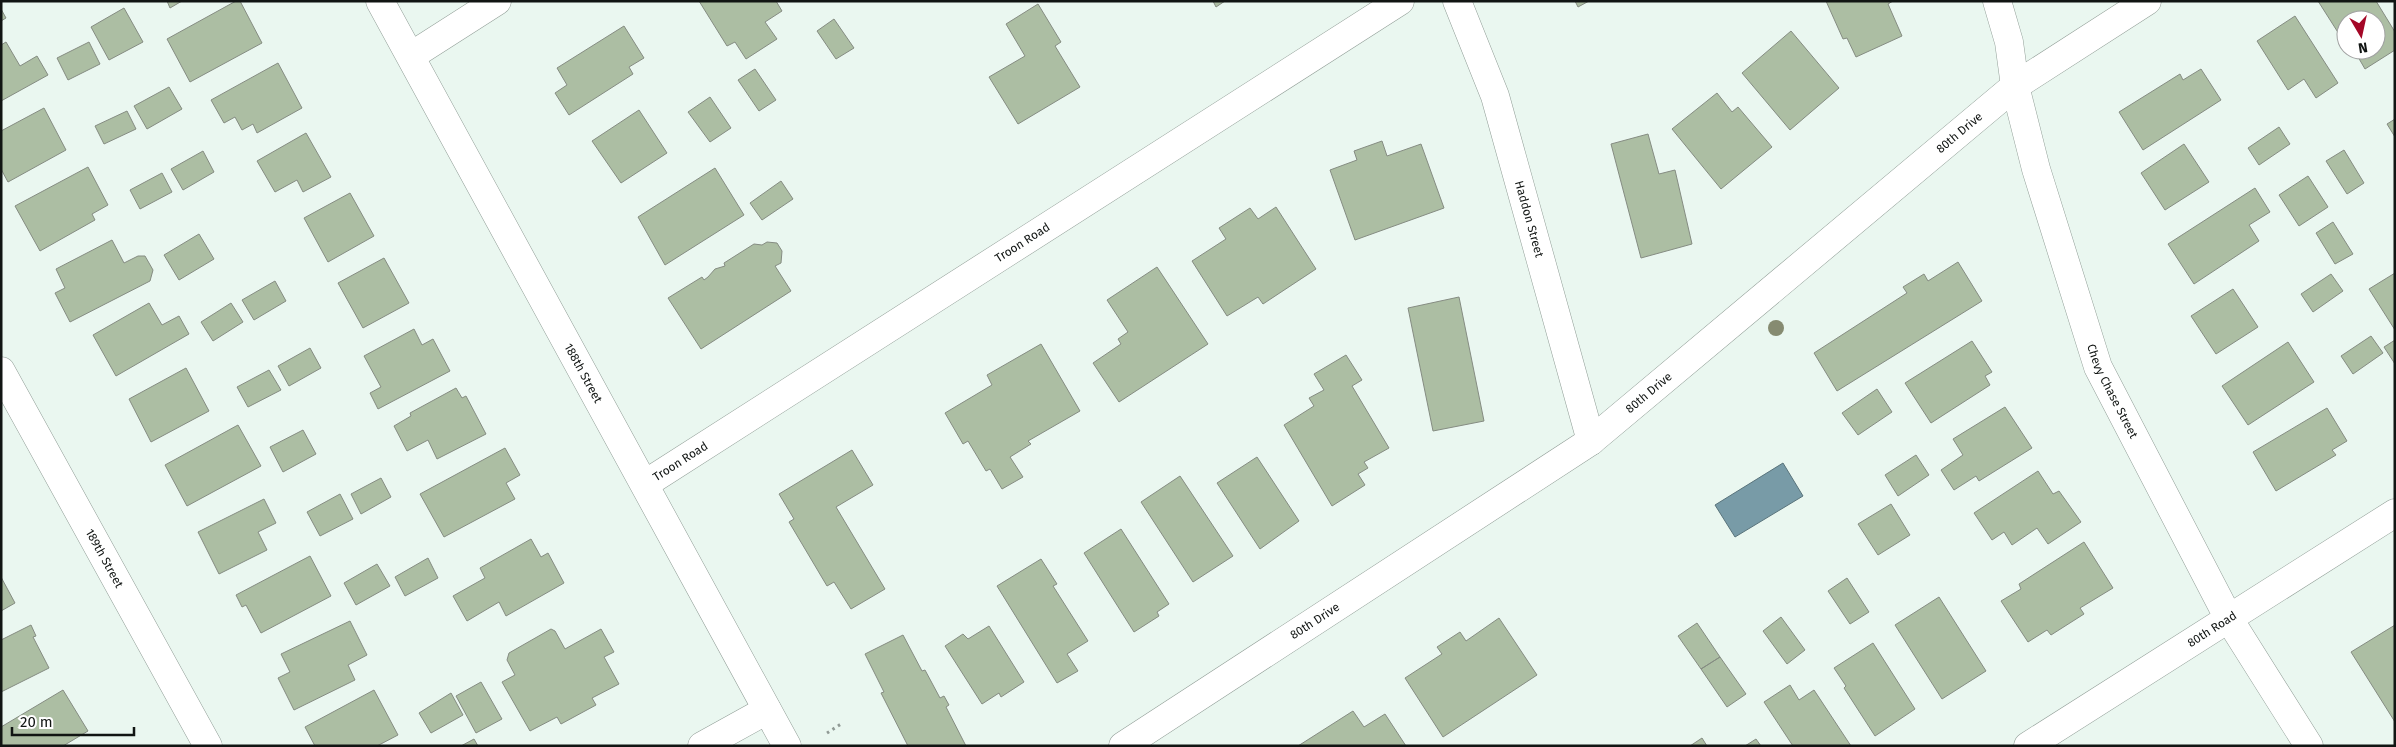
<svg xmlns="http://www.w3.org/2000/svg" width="2396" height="747" viewBox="0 0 2396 747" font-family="'Fira Sans',sans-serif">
	<rect width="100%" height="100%" fill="#eaf7f0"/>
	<path fill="#789ba7" stroke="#59737b" d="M1783 463 1803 496 1735 537 1715 505Z"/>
	<path fill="#acbea3" stroke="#858c82" d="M167 1H182L170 8Z
		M236 1H240L262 43 190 82 167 39Z
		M699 1H776L782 11 765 22 777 39 746 59 735 42 727 46Z
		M1213 1H1225L1216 7Z
		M1575 1H1589L1578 7Z
		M1826 1H1893L1888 4 1902 36 1856 57 1847 38 1843 39Z
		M2318 1H2376L2395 32V50L2365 69 2354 50H2376V20H2346V45Z
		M1038 4 1061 42 1055 46 1080 87 1018 124 989 77 1025 56 1006 24Z
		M124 8 143 42 109 60 91 27Z
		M1 9 6 18 1 21Z
		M2295 16 2338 83 2316 98 2304 79 2288 90 2257 41Z
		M834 19 854 48 836 59 817 31Z
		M624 26 644 58 629 67 633 74 569 115 555 93 567 85 557 68Z
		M1791 31 1839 88 1790 130 1742 73Z
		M6 42 20 66 37 56 48 75 1 101V45Z
		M89 42 100 64 68 80 57 58Z
		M278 63 302 108 257 133 253 124 242 130 235 117 224 123 211 100Z
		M755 69 776 100 759 111 738 80Z
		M2201 69 2221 100 2143 150 2119 112 2180 74 2183 80Z
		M169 87 182 109 147 129 134 106Z
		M1717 93 1732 112 1738 107 1772 147 1721 189 1672 129Z
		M710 97 731 128 710 142 688 112Z
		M44 108 66 150 8 182 1 169V131Z
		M639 110 667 153 621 183 592 141Z
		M127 111 136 129 104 144 95 126Z
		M2395 119V137L2387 124Z
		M2279 127 2290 144 2259 165 2248 148Z
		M306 133 331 177 303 192 297 180 275 192 257 161Z
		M1648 134 1659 174 1675 170 1692 244 1641 258 1611 144Z
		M1382 141 1387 156 1421 144 1444 208 1355 240 1330 170 1357 160 1354 151Z
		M2184 144 2209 182 2165 210 2141 173Z
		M2344 150 2364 183 2347 194 2326 161Z
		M203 151 214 172 183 190 171 169Z
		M88 167 108 205 92 214 95 220 40 251 15 206Z
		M715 168 744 215 665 265 638 217Z
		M162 173 172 192 140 209 130 190Z
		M2308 176 2328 207 2299 226 2279 195Z
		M781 181 793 199 762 220 750 203Z
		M2255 188 2270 212 2249 225 2259 241 2194 284 2168 244Z
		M350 193 374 236 328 262 304 218Z
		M1276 207 1316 269 1263 304 1258 297 1227 316 1192 261 1226 239 1219 228 1250 208 1258 219Z
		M2333 222 2353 254 2335 264 2316 233Z
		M199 234 214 259 179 280 164 255Z
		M112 240 124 263 138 256H145L153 270 150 281 70 322 55 293 65 288 56 269Z
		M767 242 777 243 782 251 781 263 775 266 791 291 701 349 668 298 702 277 704 280 708 277 715 269 725 266 724 263 754 244 762 245Z
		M384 258 409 303 363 328 338 283Z
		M1958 262 1982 301 1837 391 1814 353 1907 293 1903 287 1924 274 1928 281Z
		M1157 267 1208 344 1119 402 1093 363 1121 344 1118 339 1128 332 1107 300Z
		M2395 273V330L2369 289Z
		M2331 274 2343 291 2313 312 2301 294Z
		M275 281 286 301 254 320 242 300Z
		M2233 289 2258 327 2216 354 2191 316Z
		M1459 297 1484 421 1433 431 1408 308Z
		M149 303 162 325 179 316 189 334 116 376 93 335Z
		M231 303 243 322 213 341 201 322Z
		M414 329 422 345 433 339 450 371 378 409 370 393 381 387 364 356Z
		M2371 336 2383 353 2353 374 2341 356Z
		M2395 340V364L2384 347Z
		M1972 341 1992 372 1985 376 1990 385 1931 423 1905 383Z
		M2288 342 2314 382 2248 425 2222 386Z
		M1041 344 1080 411 1028 441 1031 444 1010 457 1023 477 1002 489 990 469 986 471 968 441 963 444 945 413 992 385 987 375Z
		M310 348 321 368 289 386 278 366Z
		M1346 355 1362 380 1352 386 1389 448 1364 462 1368 468 1358 474 1365 485 1332 506 1284 425 1314 406 1309 398 1324 390 1314 374Z
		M186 368 209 411 151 442 129 399Z
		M269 370 281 390 248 407 237 387Z
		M456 388 462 398 466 396 486 434 437 459 428 440 407 451 394 426 411 416 410 413Z
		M1877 389 1892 412 1858 435 1842 413Z
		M2005 407 2032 448 1979 481 1976 476 1954 490 1941 470 1963 455 1953 439Z
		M2327 408 2347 441 2332 450 2336 455 2276 491 2253 452Z
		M238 425 261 466 187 506 165 465Z
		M303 430 316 454 283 472 270 447Z
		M505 448 520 475 506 483 515 499 444 537 420 494Z
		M852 450 873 485 836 507 885 589 851 609 834 582 827 586 789 522 794 519 779 494Z
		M1916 455 1929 475 1898 496 1885 475Z
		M1257 457 1299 521 1260 549 1217 483Z
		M2038 471 2053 494 2059 491 2081 522 2048 544 2037 528 2012 545 2004 532 1992 540 1974 513Z
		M1180 476 1233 556 1193 582 1141 502Z
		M381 478 391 497 361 514 351 494Z
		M340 494 353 519 320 536 307 512Z
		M264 499 276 523 258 532 267 550 219 574 198 532Z
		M1891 504 1910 535 1878 555 1858 524Z
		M1121 529 1169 604 1157 612 1159 616 1134 632 1084 553Z
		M531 539 541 557 548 553 564 583 506 616 499 602 467 621 453 596 485 578 480 568Z
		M2084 542 2113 588 2080 608 2084 614 2051 635 2047 630 2028 642 2001 601 2021 589 2019 584Z
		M310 556 331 596 261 633 246 605 242 607 236 595Z
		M428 558 438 578 405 596 395 577Z
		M1041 559 1057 584 1053 586 1088 641 1067 654 1078 671 1057 683 997 586Z
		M377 564 390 586 356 605 344 583Z
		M1 577 15 603 1 611Z
		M1847 578 1869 612 1850 624 1828 591Z
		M1939 597 1986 671 1942 699 1895 625Z
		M1781 617 1805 650 1787 664 1763 631Z
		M1499 618 1537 675 1443 737 1405 678 1442 654 1437 647 1460 632 1466 641Z
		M350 621 367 655 348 665 355 680 294 710 278 678 290 672 281 654Z
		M1697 623 1720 657 1701 669 1678 636Z
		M31 625 36 636 33 637 49 668 1 692V640Z
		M2395 625V722L2351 652Z
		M989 626 1024 682 1001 697 999 693 982 704 945 646 963 634 968 639Z
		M551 629 555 631 565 649 601 629 614 652 604 657 619 684 592 698 596 705 561 724 557 717 530 731 502 682 515 675 507 660 509 653Z
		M903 635 922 671 925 670 940 698 944 696 949 705 946 707 966 746H908L881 693 884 692 865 654Z
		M1873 643 1915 709 1875 736 1844 688 1846 686 1834 668Z
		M1720 657 1746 694 1727 707 1701 669Z
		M481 682 502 719 476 733 456 696Z
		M1790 685 1799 700 1814 690 1851 746H1793L1764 702Z
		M63 690 88 731 63 746H1V727Z
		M374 690 398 735 377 746H315L305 727Z
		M451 693 463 715 431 733 419 713Z
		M1353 711 1364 727 1385 714 1406 746H1298Z
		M1702 738 1707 746H1690Z
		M474 739 478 746H461Z
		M1756 739 1761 746H1745Z"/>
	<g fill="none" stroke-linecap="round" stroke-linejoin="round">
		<g stroke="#919e97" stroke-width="29">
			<g id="minor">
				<path id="s1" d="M1457 1 1495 96 1591 441"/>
				<path id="s2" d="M1997 1 2009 42 2015 86 2036 169 2098 367 2229 619 2309 746"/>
				<path d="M411 56 497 1"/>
				<path id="s3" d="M1 371 208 746"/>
				<path id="s4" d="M645 484 1400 1"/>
				<path d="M702 746 767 710"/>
				<path id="s5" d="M1123 746 1591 441 2015 86 2147 1"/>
				<path id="s6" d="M2028 746 2395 513"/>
			</g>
		</g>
		<g stroke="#919e97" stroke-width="29">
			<g id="tertiary">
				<path id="s7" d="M380 1 787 746"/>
			</g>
		</g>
		<path stroke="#909a95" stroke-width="3" stroke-dasharray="2.5 4" stroke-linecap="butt" d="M827 733 841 724"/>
		<use href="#minor" stroke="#fff" stroke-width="28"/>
		<use href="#tertiary" stroke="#fff" stroke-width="28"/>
	</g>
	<circle fill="#868b71" cx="1776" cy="328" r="8"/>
	<g text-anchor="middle" stroke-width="4" stroke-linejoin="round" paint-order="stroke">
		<g font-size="12" fill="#111513" stroke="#fff">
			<text dy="4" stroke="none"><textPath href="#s5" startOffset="1039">80th Drive</textPath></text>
			<text dy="4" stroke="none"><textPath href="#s1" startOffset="230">Haddon Street</textPath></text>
			<text dy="4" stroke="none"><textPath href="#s4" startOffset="448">Troon Road</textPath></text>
			<text dy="4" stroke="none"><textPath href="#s7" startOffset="424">188th Street</textPath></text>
			<text dy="4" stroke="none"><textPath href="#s2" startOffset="408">Chevy Chase Street</textPath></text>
			<text dy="4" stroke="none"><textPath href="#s5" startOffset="634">80th Drive</textPath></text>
			<text dy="4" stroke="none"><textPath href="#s4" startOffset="42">Troon Road</textPath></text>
			<text dy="4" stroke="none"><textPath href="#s3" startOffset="214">189th Street</textPath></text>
			<text dy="4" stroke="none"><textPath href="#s5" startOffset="229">80th Drive</textPath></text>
			<text dy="4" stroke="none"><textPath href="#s6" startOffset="218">80th Road</textPath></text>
		</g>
	</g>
	<rect width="2396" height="747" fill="none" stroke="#111513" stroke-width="5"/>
	<g transform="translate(2361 35) rotate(171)"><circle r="24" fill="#ffffff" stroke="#a0a1a1"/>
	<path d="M0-4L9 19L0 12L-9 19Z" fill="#a40727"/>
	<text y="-8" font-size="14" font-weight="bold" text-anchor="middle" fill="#111513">N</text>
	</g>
	<path d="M12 727v8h122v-8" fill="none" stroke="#111513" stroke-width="2.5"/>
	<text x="20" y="727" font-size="15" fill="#111513" stroke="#ffffff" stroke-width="4" paint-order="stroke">20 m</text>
</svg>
